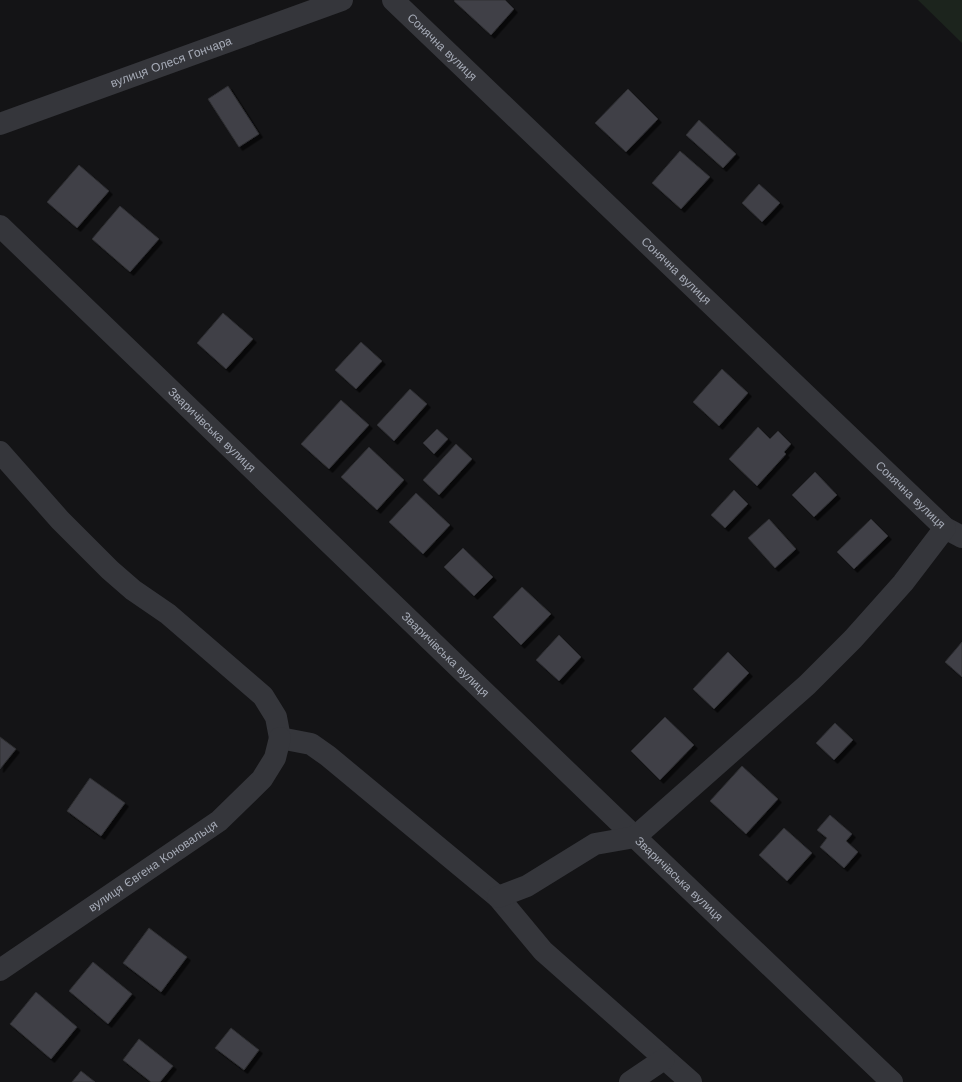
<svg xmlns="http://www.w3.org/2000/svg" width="962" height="1082" viewBox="0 0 962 1082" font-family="'Work Sans',sans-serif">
	<defs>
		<filter id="shadow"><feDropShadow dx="3.5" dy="3.5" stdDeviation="0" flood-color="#0009"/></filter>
	</defs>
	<rect width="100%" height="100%" fill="#141416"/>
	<path fill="#1c241d" d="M918 0H962V43Z"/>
	<path fill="#404146" stroke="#2e2e32" filter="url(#shadow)" d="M455 0H505L514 9 491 35 454 1Z
		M228 86 259 134 239 147 208 99Z
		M628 89 658 119 626 152 595 123Z
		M699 120 736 154 723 168 686 135Z
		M680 151 710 177 681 209 652 183Z
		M79 165 109 191 77 228 47 202Z
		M759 184 780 203 762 222 742 203Z
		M120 206 159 239 130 272 92 239Z
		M223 313 253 339 226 369 197 343Z
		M361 342 382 361 356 389 335 370Z
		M722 369 748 393 719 426 693 402Z
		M410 389 427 404 394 441 377 425Z
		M341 400 369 425 329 469 301 444Z
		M758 427 770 439 778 431 791 444 784 452 786 454 757 486 729 459Z
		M437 429 448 439 434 454 423 443Z
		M456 444 472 459 439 495 423 480Z
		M369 447 404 480 377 510 341 477Z
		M815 472 837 495 814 517 792 495Z
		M734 490 748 504 725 528 711 515Z
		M416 493 450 525 423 554 389 522Z
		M769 519 796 549 775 568 748 538Z
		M871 519 888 536 854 569 837 552Z
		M463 548 493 577 474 596 444 567Z
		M522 587 551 614 521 645 493 617Z
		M559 635 581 657 559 681 536 660Z
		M962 642V677L945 662Z
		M728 652 749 673 714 709 693 689Z
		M665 717 694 745 660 780 631 751Z
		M835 723 853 740 834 760 816 743Z
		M0 737 16 749 0 769Z
		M742 766 778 799 746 834 710 801Z
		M90 778 125 803 101 836 67 811Z
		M830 815 852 834 846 841 858 852 844 868 820 847 827 838 817 830Z
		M784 828 812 853 787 881 759 855Z
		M149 928 187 957 161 992 123 963Z
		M93 962 132 994 108 1024 69 991Z
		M36 992 77 1027 51 1059 10 1024Z
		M231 1028 259 1050 244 1070 215 1048Z
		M139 1039 173 1066 160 1082H151L123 1060Z
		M81 1071 95 1082H72Z"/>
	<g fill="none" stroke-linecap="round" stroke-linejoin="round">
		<g stroke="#35363b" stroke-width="22">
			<path id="s1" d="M393 0 945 528 962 537"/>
			<path id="s2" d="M0 124 342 0"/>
			<path id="s3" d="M0 226 635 837 892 1082"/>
			<path d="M0 452 60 520 110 570 133 590 168 614 263 696 276 717 280 738 311 744 328 756 498 897 543 951 691 1082"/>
			<path d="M498 897 527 886 595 844 635 837 807 685 853 639 903 583 945 528"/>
			<path id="s4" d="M0 970 219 821 262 779 275 758 280 738"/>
			<path d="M630 1082 664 1059"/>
		</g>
	</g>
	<g text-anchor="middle" stroke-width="4" stroke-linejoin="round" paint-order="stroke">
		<g font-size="12" fill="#a6abb7" stroke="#0f0f11">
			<text dy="4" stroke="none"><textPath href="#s1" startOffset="68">Сонячна вулиця</textPath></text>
			<text dy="4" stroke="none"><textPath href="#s2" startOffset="182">вулиця Олеся Гончара</textPath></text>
			<text dy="4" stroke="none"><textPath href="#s1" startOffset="392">Сонячна вулиця</textPath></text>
			<text dy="4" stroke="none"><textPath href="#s3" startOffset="294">Зваричівська вулиця</textPath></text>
			<text dy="4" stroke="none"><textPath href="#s1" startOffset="716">Сонячна вулиця</textPath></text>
			<text dy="4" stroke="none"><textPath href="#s3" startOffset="618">Зваричівська вулиця</textPath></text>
			<text dy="4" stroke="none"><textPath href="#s4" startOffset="185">вулиця Євгена Коновальця</textPath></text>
			<text dy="4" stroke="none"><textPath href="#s3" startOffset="942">Зваричівська вулиця</textPath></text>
		</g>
	</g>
</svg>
